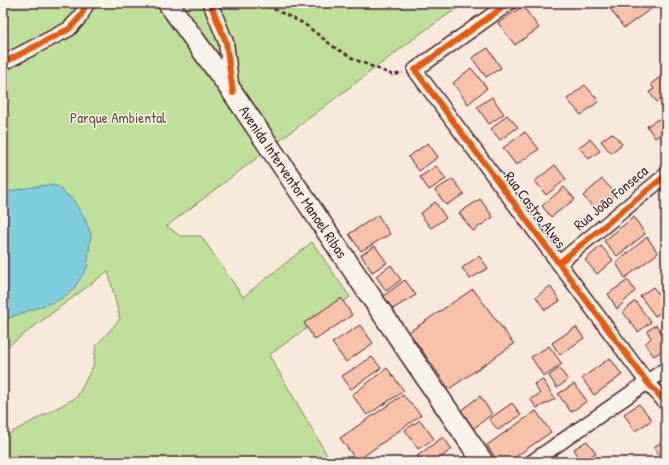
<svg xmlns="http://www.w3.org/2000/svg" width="669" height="465" viewBox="0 0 669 465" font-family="'Patrick Hand',sans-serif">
	<rect width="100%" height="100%" fill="#f7e9db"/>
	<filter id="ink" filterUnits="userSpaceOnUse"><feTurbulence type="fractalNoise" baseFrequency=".025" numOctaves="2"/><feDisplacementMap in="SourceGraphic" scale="8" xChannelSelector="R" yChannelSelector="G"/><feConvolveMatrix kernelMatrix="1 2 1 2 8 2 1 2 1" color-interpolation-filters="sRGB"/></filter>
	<g filter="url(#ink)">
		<path fill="#bfe09a" stroke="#848062" d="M3 3H465L424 31 167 226 180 236H201L243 297 312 242 350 297 269 355 331 462H3V437L77 397 93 366 96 346 120 319 108 271 3 350Z"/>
		<path fill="#7fcedb" stroke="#6a8895" d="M45 185 57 186 73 200 84 217 91 234 87 268 73 290 59 300 3 320V194L15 190Z"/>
		<path fill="#f7c2a8" stroke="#4a1f2b" d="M606 3H629L630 5 633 3H659L624 28Z
			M523 6 539 28 515 45 498 23Z
			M488 48 501 68 486 77 472 58Z
			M471 68 487 88 468 104 453 83Z
			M664 74 666 76V96L657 102 649 92 654 89 651 84Z
			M585 85 599 101 581 115 567 99Z
			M492 97 504 114 489 124 477 107Z
			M507 115 518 127 500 140 491 129Z
			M658 119 666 128V142L665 143 659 135 655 138 647 126Z
			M525 132 539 149 516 165 503 148Z
			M612 133 622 144 611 153 601 141Z
			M590 139 600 151 589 159 579 147Z
			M428 143 438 157 419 171 408 157Z
			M555 165 566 179 546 195 535 181Z
			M436 166 446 179 429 190 420 177Z
			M453 179 464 194 446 205 435 190Z
			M602 179 616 194 597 211 583 196Z
			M564 187 575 199 551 217 542 206Z
			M480 199 493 217 473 231 459 213Z
			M435 202 446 218 431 228 420 214Z
			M378 215 390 234 361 251 349 234Z
			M634 217 645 234 617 256 604 241Z
			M647 237 658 253 625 278 616 263Z
			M375 246 387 263 372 272 361 255Z
			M601 246 613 260 597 274 585 260Z
			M479 256 488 268 470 279 462 268Z
			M391 265 401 280 386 291 376 276Z
			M405 280 416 295 391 310 382 297Z
			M628 280 635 291 617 309 608 294Z
			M550 286 560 301 545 310 536 297Z
			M653 287 666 303V309L655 316 640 296Z
			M473 289 514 344 449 389 409 332Z
			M341 298 352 315 315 340 304 323Z
			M635 301 651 322 638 332 623 312Z
			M360 325 373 343 346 362 332 343Z
			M656 325 666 338V348L654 356 645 344 651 338 647 331Z
			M576 327 584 338 560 355 552 343Z
			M549 346 562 364 544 377 531 357Z
			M372 357 381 368 351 389 342 376Z
			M610 358 622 375 594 395 582 378Z
			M387 368 404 391 367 415 352 395Z
			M559 368 568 380 557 388 549 376Z
			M543 380 555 399 537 408 530 399 540 394 534 384Z
			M574 384 587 401 571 412 558 394Z
			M403 395 421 415 357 461 340 438Z
			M480 396 492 414 473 429 460 411Z
			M512 403 521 415 498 430 489 419Z
			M639 404 652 420 635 431 624 414Z
			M536 411 551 432 508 462H498L487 445Z
			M420 420 434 439 418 449 405 430Z
			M443 437 452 449 434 462H422L417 456Z
			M666 439V462H664L654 447Z
			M587 441 596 453 581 461 574 449Z"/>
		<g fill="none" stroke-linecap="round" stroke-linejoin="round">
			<g stroke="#4a1f2b" stroke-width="17">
				<path id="street" d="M210 3 226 42 232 91
					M509 3 415 70 647 382 666 403
					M3 63 69 29 80 17 87 3
					M559 263 666 175
					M532 462 666 369"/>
			</g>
			<g stroke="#4a1f2b" stroke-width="23">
				<path id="secondary" d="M168 3 233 93 483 462"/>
			</g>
			<path stroke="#4a1f2b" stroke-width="2.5" stroke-dasharray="4 3" stroke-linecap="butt" d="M261 3 303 23 334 47 356 60 393 75 403 73"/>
			<use href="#street" stroke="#f7f3e8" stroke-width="14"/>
			<use href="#secondary" stroke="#f7f3e8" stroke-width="20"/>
			<g stroke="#f7f3e8" stroke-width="8">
				<path id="cycleway" d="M210 3 226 42 233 93
					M509 3 415 70 647 382 666 403
					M3 63 69 29 80 17 87 3
					M559 263 666 175"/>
			</g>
			<use href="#cycleway" stroke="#e8590c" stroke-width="6"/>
		</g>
	</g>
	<g text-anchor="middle" stroke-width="3" stroke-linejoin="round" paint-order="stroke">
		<g font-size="15" fill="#674f47" stroke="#f7f3e8">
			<text x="118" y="123">Parque Ambiental</text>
		</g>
		<g font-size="15" fill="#4a1f2b" stroke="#f7f3e8">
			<text transform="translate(293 182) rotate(56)" y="5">Avenida Interventor Manoel Ribas</text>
			<text transform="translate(611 198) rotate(-40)" y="5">Rua João Fonseca</text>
			<text transform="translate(535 210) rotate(53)" y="5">Rua Castro Alves</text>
		</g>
	</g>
	<rect width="669" height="465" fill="none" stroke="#f7f3e8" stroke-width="16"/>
	<rect x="8" y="8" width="653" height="449" fill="none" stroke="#4a1f2b" stroke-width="1.5" filter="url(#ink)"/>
</svg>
